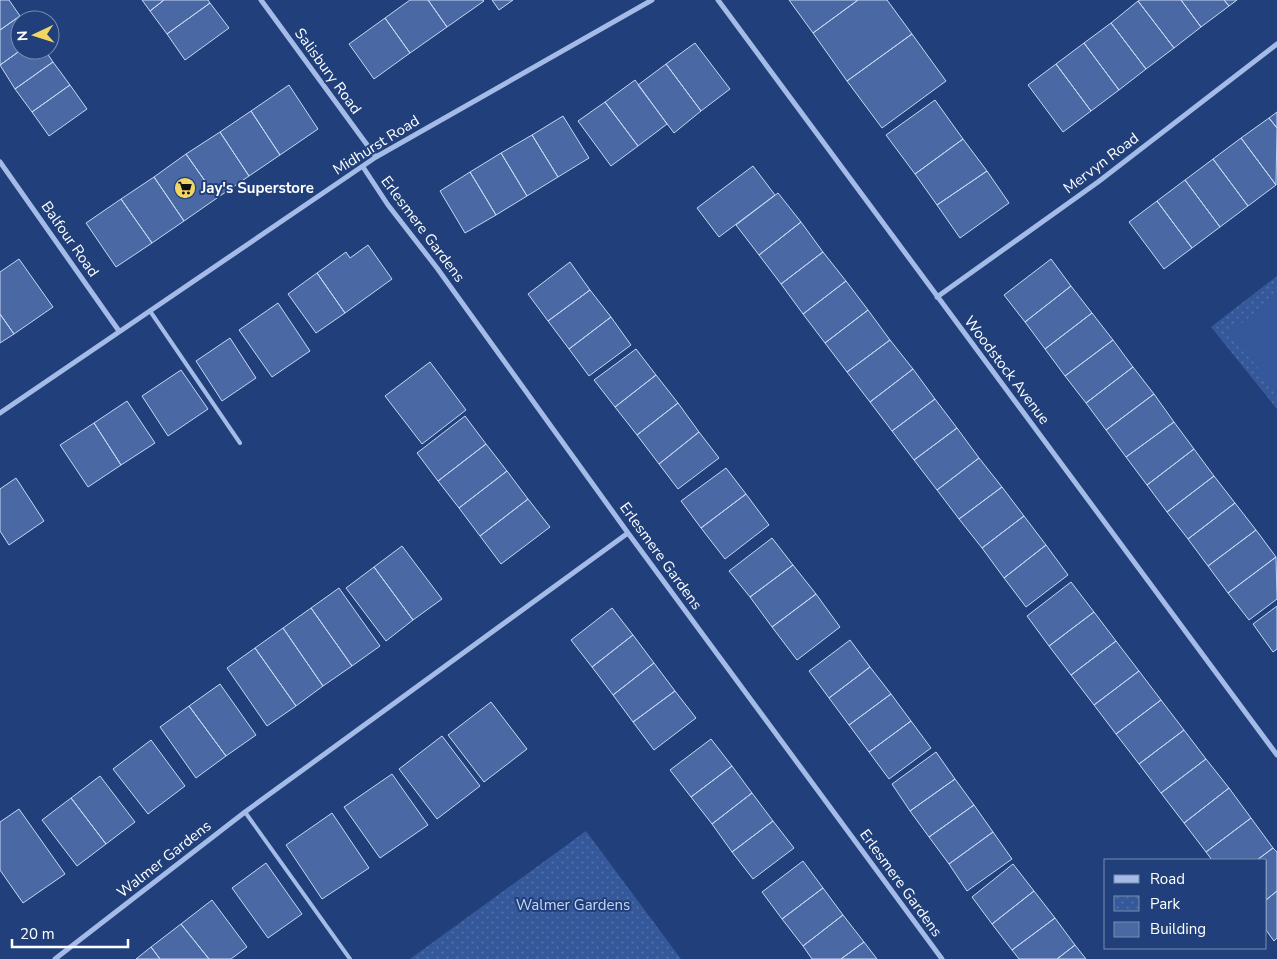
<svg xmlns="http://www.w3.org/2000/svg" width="1277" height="959" viewBox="0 0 1277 959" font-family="'Nunito Sans',sans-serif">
	<defs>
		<pattern id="park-dots" width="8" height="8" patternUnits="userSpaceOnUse" patternTransform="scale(1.25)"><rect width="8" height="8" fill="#345899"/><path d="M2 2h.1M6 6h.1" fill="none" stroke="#5271a8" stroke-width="1.8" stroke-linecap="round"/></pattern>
	</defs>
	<rect width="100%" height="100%" fill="#21407b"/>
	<path fill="url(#park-dots)" d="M1277 276V409L1211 327Z
		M586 831 681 959H410Z"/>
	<path fill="#345899" d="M1277 296V393L1230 332Z"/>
	<path fill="#4a69a4" stroke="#c6d7f4" d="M0 0H9L20 16 0 30Z
		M142 0H164L150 11Z
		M164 0H208L210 3 167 34 150 11Z
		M410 0H428L447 27 410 53 385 18Z
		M428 0H483L484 1 447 27Z
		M492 0H513L499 10Z
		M789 0H858L813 33Z
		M858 0H887L912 34 847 81 813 33Z
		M1140 0H1181L1201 27 1174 48 1138 1Z
		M1181 0H1224L1229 6 1201 27Z
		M1224 0H1237L1229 6Z
		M1138 1 1174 48 1146 69 1111 23Z
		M210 3 229 28 185 60 167 34Z
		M20 16 24 20H20L21 50 0 65V30Z
		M385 18 410 53 374 79 349 44Z
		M1111 23 1146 69 1119 90 1084 43Z
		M912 34 946 81 882 128 847 81Z
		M695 43 730 89 701 111 666 64Z
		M1084 43 1119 90 1091 111 1056 64Z
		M21 50H45L53 62 15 89 0 65Z
		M53 62 70 85 32 112 15 89Z
		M666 64 701 111 674 133 638 85Z
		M1056 64 1091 111 1063 132 1028 85Z
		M635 80 667 124 638 146 605 102Z
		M70 85 87 109 49 136 32 112Z
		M289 85 318 129 280 155 251 111Z
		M935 100 963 139 915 174 886 135Z
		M605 102 638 146 611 166 578 121Z
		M251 111 280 155 249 176 220 132Z
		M1277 112V128L1269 118Z
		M563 116 589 158 558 177 532 135Z
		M1269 118 1277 128 1276 185 1241 138Z
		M220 132 249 176 217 198 186 154Z
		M532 135 558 177 527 196 501 153Z
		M1241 138 1276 185 1248 206 1213 159Z
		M963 139 987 171 937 205 915 174Z
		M501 153 527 196 496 215 470 172Z
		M186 154 217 198 184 221 154 177Z
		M1213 159 1248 206 1220 227 1185 180Z
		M753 166 775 195 719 237 697 208Z
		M987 171 1009 203 960 238 937 205Z
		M470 172 496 215 465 233 440 191Z
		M154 177 184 221 152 243 121 199Z
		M1185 180 1220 227 1192 248 1157 201Z
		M778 193 801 222 759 255 736 225Z
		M121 199 152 243 116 267 86 223Z
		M1157 201 1192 248 1164 269 1129 222Z
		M801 222 823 252 781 284 759 255Z
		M368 245 392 279 345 313 317 273 346 252 350 258Z
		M823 252 846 281 803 314 781 284Z
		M19 259 53 307 14 334 0 314V272Z
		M1051 259 1071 286 1025 322 1004 295Z
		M570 262 590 290 548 321 528 294Z
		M317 273 345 313 316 333 288 294Z
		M846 281 868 310 825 343 803 314Z
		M1071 286 1092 313 1045 349 1025 322Z
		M590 290 611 317 569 349 548 321Z
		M278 303 310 351 272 377 239 330Z
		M868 310 890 340 847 372 825 343Z
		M1092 313 1113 340 1065 376 1045 349Z
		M0 314 14 334 0 343Z
		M611 317 631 345 589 376 569 349Z
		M230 338 256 378 222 401 196 361Z
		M890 340 913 369 870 402 847 372Z
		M1113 340 1133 367 1086 403 1065 376Z
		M636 349 656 375 615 407 594 380Z
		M430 362 466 410 422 444 385 396Z
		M1133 367 1154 394 1106 430 1086 403Z
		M913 369 935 399 892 431 870 402Z
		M181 370 208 409 168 436 142 396Z
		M656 375 678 403 637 435 615 407Z
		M1154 394 1174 422 1126 457 1106 430Z
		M935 399 957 428 914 460 892 431Z
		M127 401 155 443 121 465 94 423Z
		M678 403 699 432 659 464 637 435Z
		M465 416 486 444 438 481 417 453Z
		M1174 422 1194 449 1147 485 1126 457Z
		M94 423 121 465 88 487 60 445Z
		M957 428 979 458 937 490 914 460Z
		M699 432 719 458 678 489 659 464Z
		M486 444 507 471 459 508 438 481Z
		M1194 449 1214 476 1167 512 1147 485Z
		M979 458 1002 487 959 519 937 490Z
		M726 468 746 494 701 528 681 501Z
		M507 471 528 499 480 536 459 508Z
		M1214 476 1235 503 1188 539 1167 512Z
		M16 478 44 521 9 545 0 531V489Z
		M1002 487 1024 516 982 548 959 519Z
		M746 494 769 525 725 559 701 528Z
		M528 499 550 527 501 564 480 536Z
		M1235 503 1256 530 1208 566 1188 539Z
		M1024 516 1046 545 1004 578 982 548Z
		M1256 530 1276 557 1228 593 1208 566Z
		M772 538 793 565 750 597 729 571Z
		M1046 545 1068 575 1026 607 1004 578Z
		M402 546 442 599 413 620 374 567Z
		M1276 557 1277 599 1249 620 1228 593Z
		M793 565 816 594 772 627 750 597Z
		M374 567 413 620 386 641 346 588Z
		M1071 582 1094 612 1049 646 1027 616Z
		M339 588 380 646 352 666 311 608Z
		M816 594 840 627 797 660 772 627Z
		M1277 606V649L1273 652 1253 624Z
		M311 608 352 666 323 686 283 628Z
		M612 608 633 635 592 667 571 640Z
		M1094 612 1116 641 1071 675 1049 646Z
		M283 628 323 686 296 706 255 648Z
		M633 635 654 663 613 695 592 667Z
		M850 640 870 667 829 698 809 671Z
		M1116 641 1139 671 1094 705 1071 675Z
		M255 648 296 706 267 726 227 668Z
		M654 663 675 691 633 722 613 695Z
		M870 667 891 694 849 725 829 698Z
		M1139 671 1161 700 1116 734 1094 705Z
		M220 684 256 735 226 756 189 706Z
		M675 691 696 718 654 750 633 722Z
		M891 694 911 721 869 752 849 725Z
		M1161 700 1184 730 1139 764 1116 734Z
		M491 702 527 749 484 782 448 735Z
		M189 706 226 756 196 778 160 727Z
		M911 721 931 748 889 779 869 752Z
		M1184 730 1206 759 1161 793 1139 764Z
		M442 736 480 786 437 819 399 769Z
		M711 739 732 766 691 797 670 770Z
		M151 740 185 786 148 814 113 769Z
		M936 752 955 779 910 811 892 784Z
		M1206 759 1229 788 1184 823 1161 793Z
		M732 766 752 793 712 824 691 797Z
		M392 774 428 825 380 858 344 807Z
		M100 776 135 822 106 844 71 798Z
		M955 779 974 805 929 837 910 811Z
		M1229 788 1251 818 1206 852 1184 823Z
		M752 793 773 821 732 852 712 824Z
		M71 798 106 844 77 866 42 820Z
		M974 805 993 832 949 864 929 837Z
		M19 809 65 874 23 903 0 870V822Z
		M332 813 369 868 322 899 286 845Z
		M1251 818 1273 848 1257 860H1212L1206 852Z
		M773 821 794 848 753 879 732 852Z
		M993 832 1012 859 967 891 949 864Z
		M1273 848 1277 852V891L1266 900V860H1257Z
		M803 861 823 888 782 919 762 892Z
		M266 863 302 914 268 938 232 888Z
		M1013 864 1034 891 992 924 972 897Z
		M823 888 843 915 803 946 782 919Z
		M1034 891 1055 918 1012 950 992 924Z
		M1277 891V938L1274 941 1266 930V900Z
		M212 900 247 947 231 959H209L181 924Z
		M843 915 864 942 841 959H812L803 946Z
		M1055 918 1075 945 1057 959H1019L1012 950Z
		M181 924 209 959H160L151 947Z
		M864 942 877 959H841Z
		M1075 945 1086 959H1057Z
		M151 947 160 959H136Z"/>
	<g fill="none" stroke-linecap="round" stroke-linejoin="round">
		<path stroke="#a3bbe6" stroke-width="4" d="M150 311 240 443
			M245 812 350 959"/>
		<path stroke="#a3bbe6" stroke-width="5" d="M261 0 376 157
			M718 0 1277 755
			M0 162 119 331
			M363 167 388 205 437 268 628 533 942 959
			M937 297 1098 182 1277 44
			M0 413 376 157 652 0
			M55 959 245 812 628 533"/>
	</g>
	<defs>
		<g id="supermarket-disc" transform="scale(1.125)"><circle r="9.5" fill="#f2d664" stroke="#21407b"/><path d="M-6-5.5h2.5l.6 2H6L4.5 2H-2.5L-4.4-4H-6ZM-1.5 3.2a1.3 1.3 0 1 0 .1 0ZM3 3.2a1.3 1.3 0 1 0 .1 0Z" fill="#111"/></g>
	</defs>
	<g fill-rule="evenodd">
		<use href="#supermarket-disc" x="185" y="188"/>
	</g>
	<g text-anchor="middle" stroke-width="4" stroke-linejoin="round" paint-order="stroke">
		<g font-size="15" fill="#fff" stroke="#21407b">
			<text transform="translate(328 71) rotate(54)" y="5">Salisbury Road</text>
			<text transform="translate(376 145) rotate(-32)" y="5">Midhurst Road</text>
			<text transform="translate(1101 163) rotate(-37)" y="5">Mervyn Road</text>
			<text transform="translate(423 229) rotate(53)" y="5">Erlesmere Gardens</text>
			<text transform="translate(70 239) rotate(55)" y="5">Balfour Road</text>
			<text transform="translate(1007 370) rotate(53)" y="5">Woodstock Avenue</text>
			<text transform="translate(661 556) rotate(54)" y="5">Erlesmere Gardens</text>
			<text transform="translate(164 859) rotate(-38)" y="5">Walmer Gardens</text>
			<text transform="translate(901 883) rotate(54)" y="5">Erlesmere Gardens</text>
		</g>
		<g font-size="15" font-weight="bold" fill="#fff" stroke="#21407b" text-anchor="start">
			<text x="201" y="193">Jay's Superstore</text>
		</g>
		<g font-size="15" fill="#c6d7f4" stroke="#21407b">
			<text x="573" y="910">Walmer Gardens</text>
		</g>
	</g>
	<rect x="1104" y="859" width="162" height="90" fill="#21407b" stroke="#7a8cb0"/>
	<rect x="1114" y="875" width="25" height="8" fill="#a3bbe6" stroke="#7a8cb0"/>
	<text x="1150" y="884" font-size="15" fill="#ffffff">Road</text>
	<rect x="1114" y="896" width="25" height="15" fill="url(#park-dots)" stroke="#7a8cb0"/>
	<text x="1150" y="909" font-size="15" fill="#ffffff">Park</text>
	<rect x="1114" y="922" width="25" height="15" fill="#4a69a4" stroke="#7a8cb0"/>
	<text x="1150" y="934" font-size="15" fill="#ffffff">Building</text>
	<g transform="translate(35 35) rotate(266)"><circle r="24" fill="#21407b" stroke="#7a8cb0"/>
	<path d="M0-4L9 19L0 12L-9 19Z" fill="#f2d664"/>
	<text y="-8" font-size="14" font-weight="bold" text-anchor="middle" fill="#ffffff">N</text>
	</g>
	<path d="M12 939v8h116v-8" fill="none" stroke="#ffffff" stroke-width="2.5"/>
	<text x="20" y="939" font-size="15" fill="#ffffff" stroke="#21407b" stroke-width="4" paint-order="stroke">20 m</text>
</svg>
